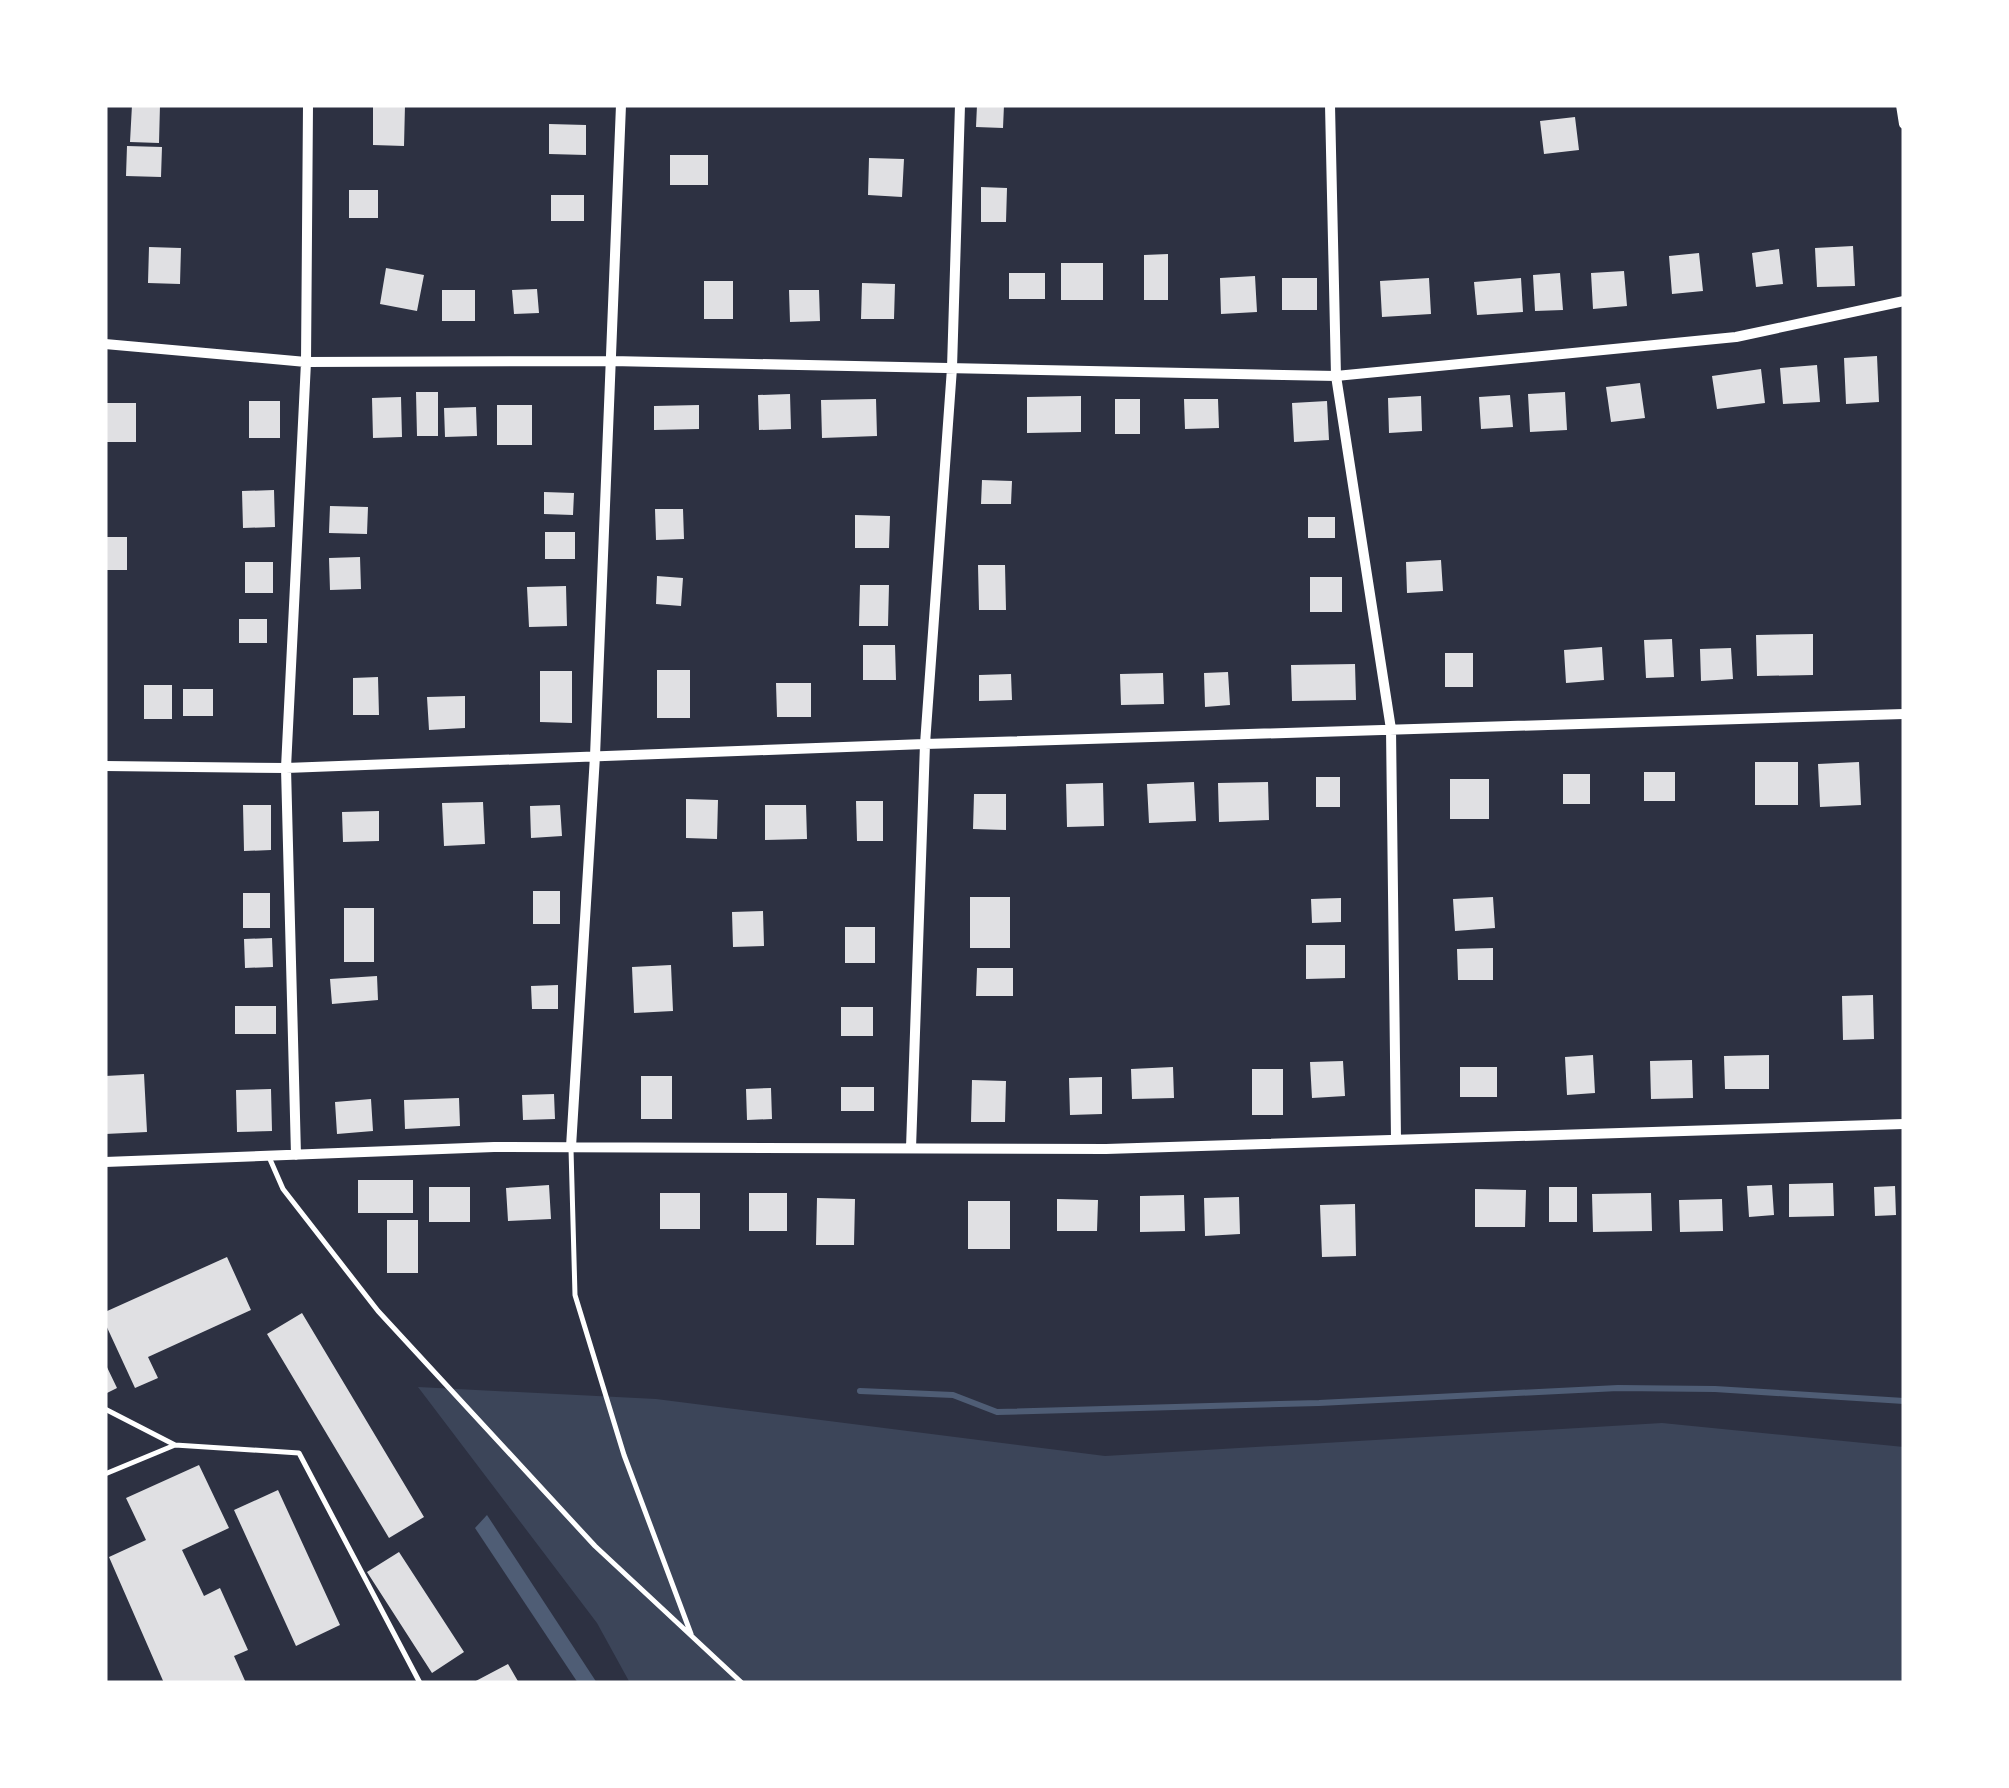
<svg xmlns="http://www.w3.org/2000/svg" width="2009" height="1788" viewBox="0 0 2009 1788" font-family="Arial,sans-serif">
	<rect width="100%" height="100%" fill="#2d3142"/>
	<path fill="#3c4559" d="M418 1387 656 1399 1105 1456 1662 1423 1904 1447V1683H630L597 1623Z"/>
	<path fill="#4f5d75" d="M487 1515 597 1683H578L475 1528Z"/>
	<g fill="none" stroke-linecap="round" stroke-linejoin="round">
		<path stroke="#4f5d75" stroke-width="6" d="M860 1391 953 1395 997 1412 1319 1403 1618 1388 1715 1389 1904 1401"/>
	</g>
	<path fill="#e0e0e3" d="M132 105H160L159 143 130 142Z
		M373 105H405L404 146 373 145Z
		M977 105H1004L1003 128 976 127Z
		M1575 117 1579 150 1544 154 1540 121Z
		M549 124 586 125V155L549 154Z
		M127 146 162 147 161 177 126 176Z
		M670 155H708V185H670Z
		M869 158 904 159 902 197 868 195Z
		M981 187 1007 188 1006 222H981Z
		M349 190H378V218H349Z
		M551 195H584V221H551Z
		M1853 246 1855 286 1817 287 1815 248Z
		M149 247 181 248 180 284 148 283Z
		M1779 249 1783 284 1756 287 1752 253Z
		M1699 253 1703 291 1672 294 1669 256Z
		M1168 254V300H1144V255Z
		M1061 263H1103V300H1061Z
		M386 268 424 275 417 311 380 304Z
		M1624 271 1627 306 1593 309 1591 273Z
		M1009 273H1045V299H1009Z
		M1560 273 1563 310 1535 311 1533 275Z
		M1255 276 1257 312 1221 314 1220 278Z
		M1282 278H1317V310H1282Z
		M1429 278 1431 314 1382 317 1380 281Z
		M1521 278 1523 312 1477 315 1474 282Z
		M704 281H733V319H704Z
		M862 283 895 284 894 319H861Z
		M537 289 539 313 514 314 512 290Z
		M442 290H475V321H442Z
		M789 290H819L820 321 790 322Z
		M1877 356 1879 402 1846 404 1844 358Z
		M1817 365 1820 402 1783 404 1780 368Z
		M1761 369 1765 403 1717 409 1712 376Z
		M1640 383 1645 418 1611 422 1606 387Z
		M416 392H438V436H417Z
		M1565 392 1567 430 1530 432 1528 394Z
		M790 394 791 429 759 430 758 395Z
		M1510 395 1513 427 1481 429 1479 397Z
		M1081 396V432L1027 433V397Z
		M1421 396 1422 431 1389 433 1388 398Z
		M401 397 402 437 373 438 372 398Z
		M876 399 877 436 822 438 821 400Z
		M1115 399H1140V434H1115Z
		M1184 399H1218L1219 428 1185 429Z
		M249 401H280V438H249Z
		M1327 401 1329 440 1294 442 1292 403Z
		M105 403H136V442H105Z
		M497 405H532V445H497Z
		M699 405V429L654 430V406Z
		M476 407 477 436 445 437 444 408Z
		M982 480 1012 481 1011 504H981Z
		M274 490 275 527 243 528 242 491Z
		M544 492 574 493 573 515 544 514Z
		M330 506 368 507 367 534 329 533Z
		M655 509H683L684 539 656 540Z
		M855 515 890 516 889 548H855Z
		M1308 517H1335V538H1308Z
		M545 532H575V559H545Z
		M105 537H127V570H105Z
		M360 557 361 589 330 590 329 558Z
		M1441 560 1443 591 1407 593 1406 562Z
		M245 562H273V593H245Z
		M978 565H1005L1006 610H979Z
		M657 576 683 578 681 606 656 604Z
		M1310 577H1342V612H1310Z
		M860 585H889L888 626H859Z
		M566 586 567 626 529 627 527 587Z
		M239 619H267V643H239Z
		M1813 634V675L1757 676 1756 635Z
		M1672 639 1674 677 1646 678 1644 640Z
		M863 645H895L896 680H863Z
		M1602 647 1604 680 1566 683 1564 650Z
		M1731 648 1733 679 1701 681 1700 649Z
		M1445 653H1473V687H1445Z
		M1355 664 1356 700 1292 701 1291 665Z
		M657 670H690V718H657Z
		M540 671H572V723L540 722Z
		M1228 672 1230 705 1205 707 1204 673Z
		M1163 673 1164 704 1121 705 1120 674Z
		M1011 674 1012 700 979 701V675Z
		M378 677 379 715H353V678Z
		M776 683H811V717H777Z
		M144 685H172V719H144Z
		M183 689H213V716H183Z
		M465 696V728L429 730 427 697Z
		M1755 762H1798V805H1755Z
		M1859 762 1861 805 1820 807 1818 764Z
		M1644 772H1675V801H1644Z
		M1563 774H1590V804H1563Z
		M1316 777H1340V807H1316Z
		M1450 779H1489V819H1450Z
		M1194 782 1196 821 1149 823 1147 784Z
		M1268 782 1269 820 1219 822 1218 783Z
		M1103 783 1104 826 1067 827 1066 784Z
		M974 794H1006V830L973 829Z
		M686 799 718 800 717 839 686 838Z
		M856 801H883V841H857Z
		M483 802 485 844 444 846 442 803Z
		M243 805H271V850L244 851Z
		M560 805 562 836 531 838 530 806Z
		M765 805H806L807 839 765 840Z
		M379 811V841L343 842 342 812Z
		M533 891H560V924H533Z
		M243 893H270V928H243Z
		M970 897H1010V948H970Z
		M1493 897 1495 928 1455 931 1453 899Z
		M1341 898V922L1312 923 1311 899Z
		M344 908H374V962H344Z
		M763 911 764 946 733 947 732 912Z
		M845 927H875V963H845Z
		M272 938 273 967 245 968 244 939Z
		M1306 945H1345V978L1306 979Z
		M1493 948V980H1458L1457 949Z
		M671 965 673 1011 634 1013 632 967Z
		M977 968H1013V996H976Z
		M377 976 378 1000 332 1004 330 979Z
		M558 985V1009H532L531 986Z
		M1873 995 1874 1039 1843 1040 1842 996Z
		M235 1006H276V1034H235Z
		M841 1007H873V1036H841Z
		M1593 1055 1595 1093 1567 1095 1565 1057Z
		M1769 1055V1089H1725L1724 1056Z
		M1692 1060 1693 1098 1651 1099 1650 1061Z
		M1343 1061 1345 1096 1312 1098 1310 1062Z
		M1173 1067 1174 1098 1132 1099 1131 1069Z
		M1460 1067H1497V1097H1460Z
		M1252 1069H1283V1115H1252Z
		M144 1074 147 1132 105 1134V1076Z
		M641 1076H672V1119H641Z
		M1102 1077V1114L1070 1115 1069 1078Z
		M972 1080 1006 1081 1005 1122H971Z
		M841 1087H874V1111H841Z
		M771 1088 772 1119 747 1120 746 1089Z
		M271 1089 272 1131 237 1132 236 1090Z
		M554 1094 555 1119 523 1120 522 1095Z
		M459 1098 460 1126 405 1129 404 1100Z
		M371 1099 373 1131 337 1134 335 1102Z
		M358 1180H413V1213H358Z
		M1833 1183 1834 1216 1789 1217V1184Z
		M549 1185 551 1219 508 1221 506 1188Z
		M1772 1185 1774 1215 1749 1217 1747 1186Z
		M1895 1186 1896 1215 1875 1216 1874 1187Z
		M429 1187H470V1222H429Z
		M1549 1187H1577V1222H1549Z
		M1475 1189 1526 1190 1525 1227H1475Z
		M660 1193H700V1229H660Z
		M749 1193H787V1231H749Z
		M1651 1193 1652 1231 1593 1232 1592 1194Z
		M1184 1195 1185 1231 1140 1232V1196Z
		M1239 1197 1240 1234 1205 1236 1204 1198Z
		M817 1198 855 1199 854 1245H816Z
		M1057 1199 1098 1200 1097 1231H1057Z
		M1722 1199 1723 1231 1680 1232 1679 1200Z
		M968 1201H1010V1249H968Z
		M1355 1204 1356 1256 1322 1257 1320 1205Z
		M387 1220H418V1273H387Z
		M227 1257 251 1310 148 1357 158 1378 135 1388 105 1323V1312Z
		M302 1313 424 1517 389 1538 267 1334Z
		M105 1363 117 1388 105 1394Z
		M199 1465 229 1528 182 1550 204 1596 220 1588 248 1650 234 1656 246 1683H164L109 1557 146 1540 126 1498Z
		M278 1490 340 1625 296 1646 234 1510Z
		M399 1552 464 1652 432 1673 367 1572Z
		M508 1664 519 1683H472Z"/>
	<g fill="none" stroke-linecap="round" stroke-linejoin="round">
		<path stroke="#fff" stroke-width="5" d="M571 1149 575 1295 624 1455 691 1634
			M269 1157 283 1189 378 1311 595 1546 742 1683
			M105 1409 175 1445
			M105 1474 175 1445 299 1453 420 1683"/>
		<path stroke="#fff" stroke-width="10" d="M1330 105 1336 376 1391 729 1396 1139
			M1901 105 1904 124
			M105 344 306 362 611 361 1336 376 1736 337 1904 301
			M105 766 286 768 925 744 1904 714
			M571 1147 595 756 621 105
			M911 1148 925 744 952 368 960 105
			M296 1155 286 768 306 362 308 105
			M105 1162 494 1147 1106 1149 1904 1124"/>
	</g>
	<rect width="2009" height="1788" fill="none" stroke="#ffffff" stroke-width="215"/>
</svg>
